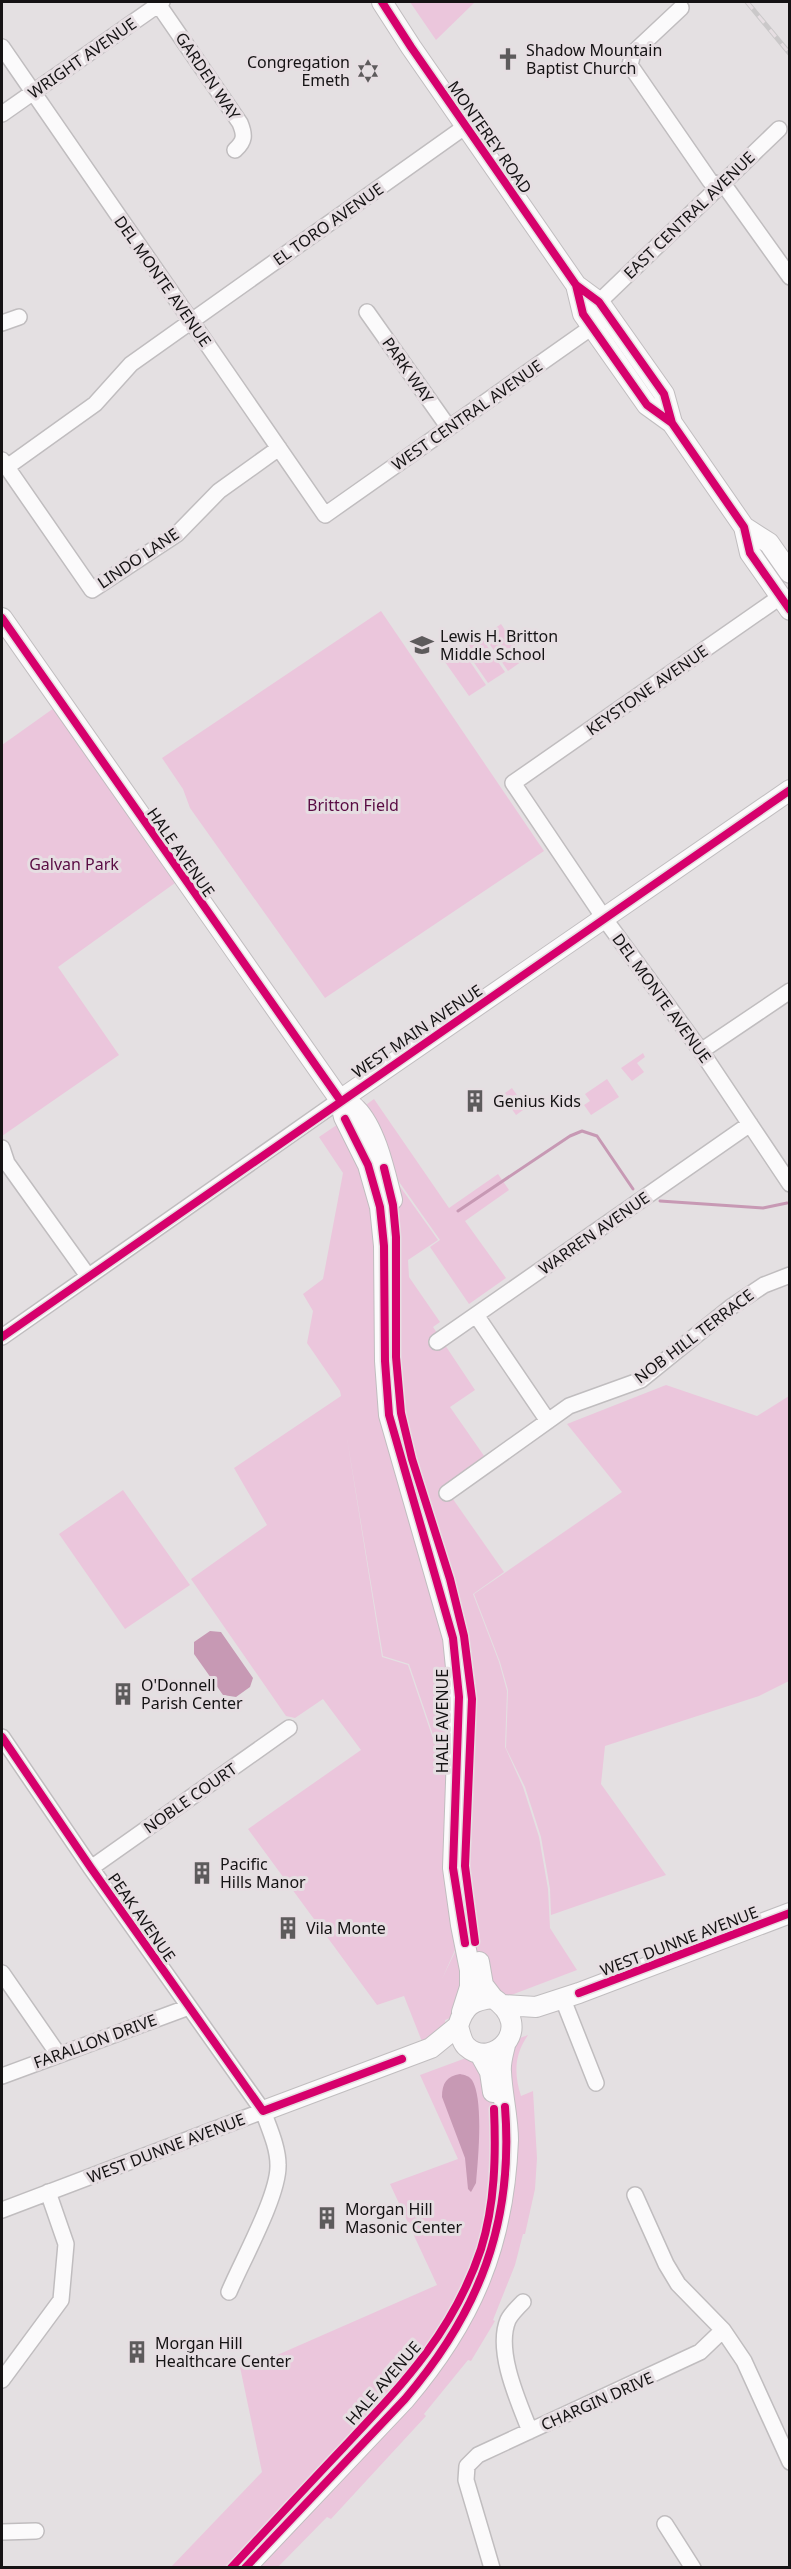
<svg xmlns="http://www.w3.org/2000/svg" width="791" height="2569" viewBox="0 0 791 2569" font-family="'Noto Sans',sans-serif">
	<rect width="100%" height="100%" fill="#e4e0e2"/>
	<path fill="#ebc6dc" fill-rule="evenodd" d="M410 2H475L436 40Z
		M381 611 544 851 325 998 190 808 183 789 162 758Z
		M501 624 525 659 508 671 484 636Z
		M481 637 505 672 488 683 464 648Z
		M462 650 486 685 469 696 445 662Z
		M54 708 175 883 58 967 119 1055 2 1136V745Z
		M643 1053 645 1057 637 1063 644 1072 632 1081 621 1068Z
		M607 1079 619 1097 591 1115 584 1105 590 1101 585 1094Z
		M512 1088 526 1108 516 1115 502 1095Z
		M374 1099 449 1208 498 1174 509 1190 465 1221 506 1278 469 1304 430 1247 440 1240 352 1115Z
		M350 1116 438 1240 408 1260 409 1277 440 1322 433 1327 475 1390 450 1407 489 1463 448 1492 504 1572 473 1594 499 1662 507 1691 505 1747 523 1787 539 1837 548 1889 550 1928 577 1970 445 2020 446 2035 423 2044 404 1996 377 2005 248 1829 361 1750 323 1699 295 1718 286 1716 191 1579 267 1525 234 1468 341 1396 340 1391 307 1343 313 1311 303 1294 323 1279 343 1173 319 1137ZM346 1432 383 1656 409 1664 447 1776 456 1950 442 1979 455 1950 444 1877 446 1777 408 1665 382 1657Z
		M666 1385 757 1416 789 1396V1681L759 1696 605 1746 601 1784 666 1875 551 1915 550 1889 541 1837 525 1787 506 1748 508 1690 500 1662 474 1594 622 1492 567 1424Z
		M123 1490 190 1585 125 1629 59 1534Z
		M528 2035C514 2055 514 2074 521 2096L533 2091 537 2158 535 2189 525 2234H523L515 2265 493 2320 495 2321 471 2361 468 2360 424 2414 426 2416 331 2519 327 2517 278 2567 170 2568 262 2472 240 2367 259 2363 437 2285 390 2184 458 2159 420 2075Z"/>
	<path fill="#c799b4" d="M210 1631 221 1632 253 1678 250 1687 236 1697 223 1695 194 1654V1642Z
		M460 2074C465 2075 469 2076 472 2080 484 2099 478 2160 476 2183L471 2192 468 2189 465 2158 442 2097C442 2083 447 2076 460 2074Z"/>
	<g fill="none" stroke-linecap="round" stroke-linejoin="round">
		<path stroke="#c799b4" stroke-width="3" d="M660 1201 763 1208 787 1203
			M458 1211 570 1136 582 1131 597 1136 633 1189"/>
		<g stroke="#c0bdbf" stroke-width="18">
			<path id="minor" d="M158 4 240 123C245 135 245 141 235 150
				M681 8 633 53 630 65 710 181 727 189 790 277
				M2 47 325 515 609 315
				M2 114 162 2
				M599 302 779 129
				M367 312 449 428
				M2 323 19 317
				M2 460 92 590 177 534 219 491 279 448
				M7 467 95 404 131 364 466 126
				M780 597 513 783 604 918 701 1051 790 1184
				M701 1051 790 991
				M2 1148 7 1163 88 1276
				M476 1315 548 1421
				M2 1337 340 1100
				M437 1342 750 1124
				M447 1493 569 1406 641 1380 731 1307 764 1285 790 1275
				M2 1737 91 1868 263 2111C269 2128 278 2147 278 2165 279 2195 242 2261 229 2292
				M91 1868 289 1728
				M2 1973 58 2054
				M562 1997 596 2083
				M2 2076 189 2007
				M635 2195 666 2264 678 2284 723 2330 744 2361 790 2462
				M2 2210 263 2111
				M523 2302C518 2307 511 2314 508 2320 495 2351 519 2403 530 2431
				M2 2380 61 2300 66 2244 48 2192
				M665 2524 693 2568
				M2 2532 36 2531
				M492 2568 466 2480 467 2466 478 2455 700 2352 723 2330"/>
		</g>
		<g stroke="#c0bdbf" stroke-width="22">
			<path id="major" d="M382 2 411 47 576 285 599 302 664 394 672 423 744 527 750 553 790 610
				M576 285 583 314 647 405 672 423
				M744 527 769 543 790 573
				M2 618 340 1100 344 1117 368 1165 380 1207 384 1246 385 1361 389 1415 453 1638 459 1697 453 1868 461 1925 470 1970V1987L462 2012
				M340 1100C345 1102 353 1105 356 1109 376 1129 385 1173 392 1200
				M340 1100 790 790
				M479 1962 483 1985 493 1998
				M493 1998C537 2028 492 2070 467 2047 462 2043 460 2033 458 2026 464 2006 472 2000 493 1998Z
				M503 2005 536 2007 579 1993 790 1913
				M480 2054 490 2072 493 2092
				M263 2111 431 2048 458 2026
				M245 2568 405 2399C472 2320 504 2245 508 2140 508 2117 502 2095 501 2072 500 2063 503 2054 505 2045"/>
		</g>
		<use href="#minor" stroke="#fbfafb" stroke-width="15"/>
		<use href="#major" stroke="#fbfafb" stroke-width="20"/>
		<g stroke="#cac8c9" stroke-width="5">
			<path id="rail" d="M747 2 790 54"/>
		</g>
		<use href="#rail" stroke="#e6dee2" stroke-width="3" stroke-dasharray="9" stroke-linecap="butt"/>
		<g stroke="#e6dee2" stroke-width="11">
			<path id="cycleway" d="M382 2 411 47 576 285 599 302 664 394 672 423 744 527 750 553 790 610
				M576 285 583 314 647 405 672 423
				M2 618 340 1100
				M345 1119 368 1165 380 1207 384 1246 385 1361 389 1415 453 1638 459 1697 453 1868 465 1943
				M384 1168 393 1205 396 1237V1357L401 1413 412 1459 450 1579 464 1636 472 1699 465 1866 475 1942
				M2 1337 790 790
				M2 1737 91 1868 263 2111 402 2059
				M579 1993 790 1913
				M231 2568C268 2528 305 2488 343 2448 402 2385 453 2333 481 2249 495 2204 496 2156 494 2109
				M245 2568 405 2399C479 2312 514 2223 505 2107"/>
		</g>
		<use href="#cycleway" stroke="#d6006c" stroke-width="8"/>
	</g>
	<defs>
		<g id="church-bare" transform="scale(1.8)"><path d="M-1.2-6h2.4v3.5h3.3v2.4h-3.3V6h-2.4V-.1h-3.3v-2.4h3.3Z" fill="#5d5b5c" stroke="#e6dee2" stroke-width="2.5" paint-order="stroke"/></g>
		<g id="synagogue-bare" transform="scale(1.8)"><path d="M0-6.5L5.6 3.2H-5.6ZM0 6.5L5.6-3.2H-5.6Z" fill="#5d5b5c" stroke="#e6dee2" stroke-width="2.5" paint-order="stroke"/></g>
		<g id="school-bare" transform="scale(1.8)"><path d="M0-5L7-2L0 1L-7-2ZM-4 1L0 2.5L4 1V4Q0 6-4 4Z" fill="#5d5b5c" stroke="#e6dee2" stroke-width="2.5" paint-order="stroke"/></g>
		<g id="building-bare" transform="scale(1.8)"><path d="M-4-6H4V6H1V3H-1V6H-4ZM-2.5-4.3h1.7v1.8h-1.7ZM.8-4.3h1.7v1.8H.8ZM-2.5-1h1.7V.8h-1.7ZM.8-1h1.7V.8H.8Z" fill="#5d5b5c" stroke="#e6dee2" stroke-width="2.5" paint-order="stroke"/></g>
	</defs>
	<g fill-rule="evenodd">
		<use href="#church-bare" x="508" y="59"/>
		<use href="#synagogue-bare" x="368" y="71"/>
		<use href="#school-bare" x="422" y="645"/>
		<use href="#building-bare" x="475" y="1101"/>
		<use href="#building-bare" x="123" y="1694"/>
		<use href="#building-bare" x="202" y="1873"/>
		<use href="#building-bare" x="288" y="1928"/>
		<use href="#building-bare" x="327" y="2218"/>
		<use href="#building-bare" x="137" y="2352"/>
	</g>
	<g text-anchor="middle" stroke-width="6" stroke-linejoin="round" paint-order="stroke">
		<g font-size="16" fill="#151314" stroke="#e6dee2" text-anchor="start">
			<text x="526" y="56">Shadow Mountain<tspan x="526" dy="18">Baptist Church</tspan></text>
			<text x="350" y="68" text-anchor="end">Congregation<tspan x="350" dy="18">Emeth</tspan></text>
			<text x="440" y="642">Lewis H. Britton<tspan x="440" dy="18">Middle School</tspan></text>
			<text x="493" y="1107">Genius Kids</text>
			<text x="141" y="1691">O'Donnell<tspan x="141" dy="18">Parish Center</tspan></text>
			<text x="220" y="1870">Pacific<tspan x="220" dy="18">Hills Manor</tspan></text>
			<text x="306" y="1934">Vila Monte</text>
			<text x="345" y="2215">Morgan Hill<tspan x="345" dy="18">Masonic Center</tspan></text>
			<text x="155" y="2349">Morgan Hill<tspan x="155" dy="18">Healthcare Center</tspan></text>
		</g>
		<g font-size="16" fill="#151314" stroke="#e6dee2">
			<text transform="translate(82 58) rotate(-35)" y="6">WRIGHT AVENUE</text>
			<text transform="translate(208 76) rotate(56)" y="6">GARDEN WAY</text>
			<text transform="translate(490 137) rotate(55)" y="6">MONTEREY ROAD</text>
			<text transform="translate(689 215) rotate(-44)" y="6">EAST CENTRAL AVENUE</text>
			<text transform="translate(328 224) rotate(-35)" y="6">EL TORO AVENUE</text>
			<text transform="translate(163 281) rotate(55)" y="6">DEL MONTE AVENUE</text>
			<text transform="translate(408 370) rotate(55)" y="6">PARK WAY</text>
			<text transform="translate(467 415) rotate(-35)" y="6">WEST CENTRAL AVENUE</text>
			<text transform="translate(138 558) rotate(-34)" y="6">LINDO LANE</text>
			<text transform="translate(647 690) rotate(-35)" y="6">KEYSTONE AVENUE</text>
			<text transform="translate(181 852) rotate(55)" y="6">HALE AVENUE</text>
			<text transform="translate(662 998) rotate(54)" y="6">DEL MONTE AVENUE</text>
			<text transform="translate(417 1031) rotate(-34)" y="6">WEST MAIN AVENUE</text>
			<text transform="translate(594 1233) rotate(-35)" y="6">WARREN AVENUE</text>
			<text transform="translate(694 1336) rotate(-37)" y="6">NOB HILL TERRACE</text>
			<text transform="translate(442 1721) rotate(-90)" y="6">HALE AVENUE</text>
			<text transform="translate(190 1798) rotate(-35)" y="6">NOBLE COURT</text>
			<text transform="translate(142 1917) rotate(55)" y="6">PEAK AVENUE</text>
			<text transform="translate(679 1941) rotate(-21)" y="6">WEST DUNNE AVENUE</text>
			<text transform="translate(95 2041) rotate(-20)" y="6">FARALLON DRIVE</text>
			<text transform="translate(166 2148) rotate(-21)" y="6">WEST DUNNE AVENUE</text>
			<text transform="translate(383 2383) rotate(-49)" y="6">HALE AVENUE</text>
			<text transform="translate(597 2401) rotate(-24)" y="6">CHARGIN DRIVE</text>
		</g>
		<g font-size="16" fill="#590c43" stroke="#e6dee2">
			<text x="353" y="811">Britton Field</text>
			<text x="74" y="870">Galvan Park</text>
		</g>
	</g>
	<rect width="791" height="2569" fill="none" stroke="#151314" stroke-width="6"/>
</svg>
